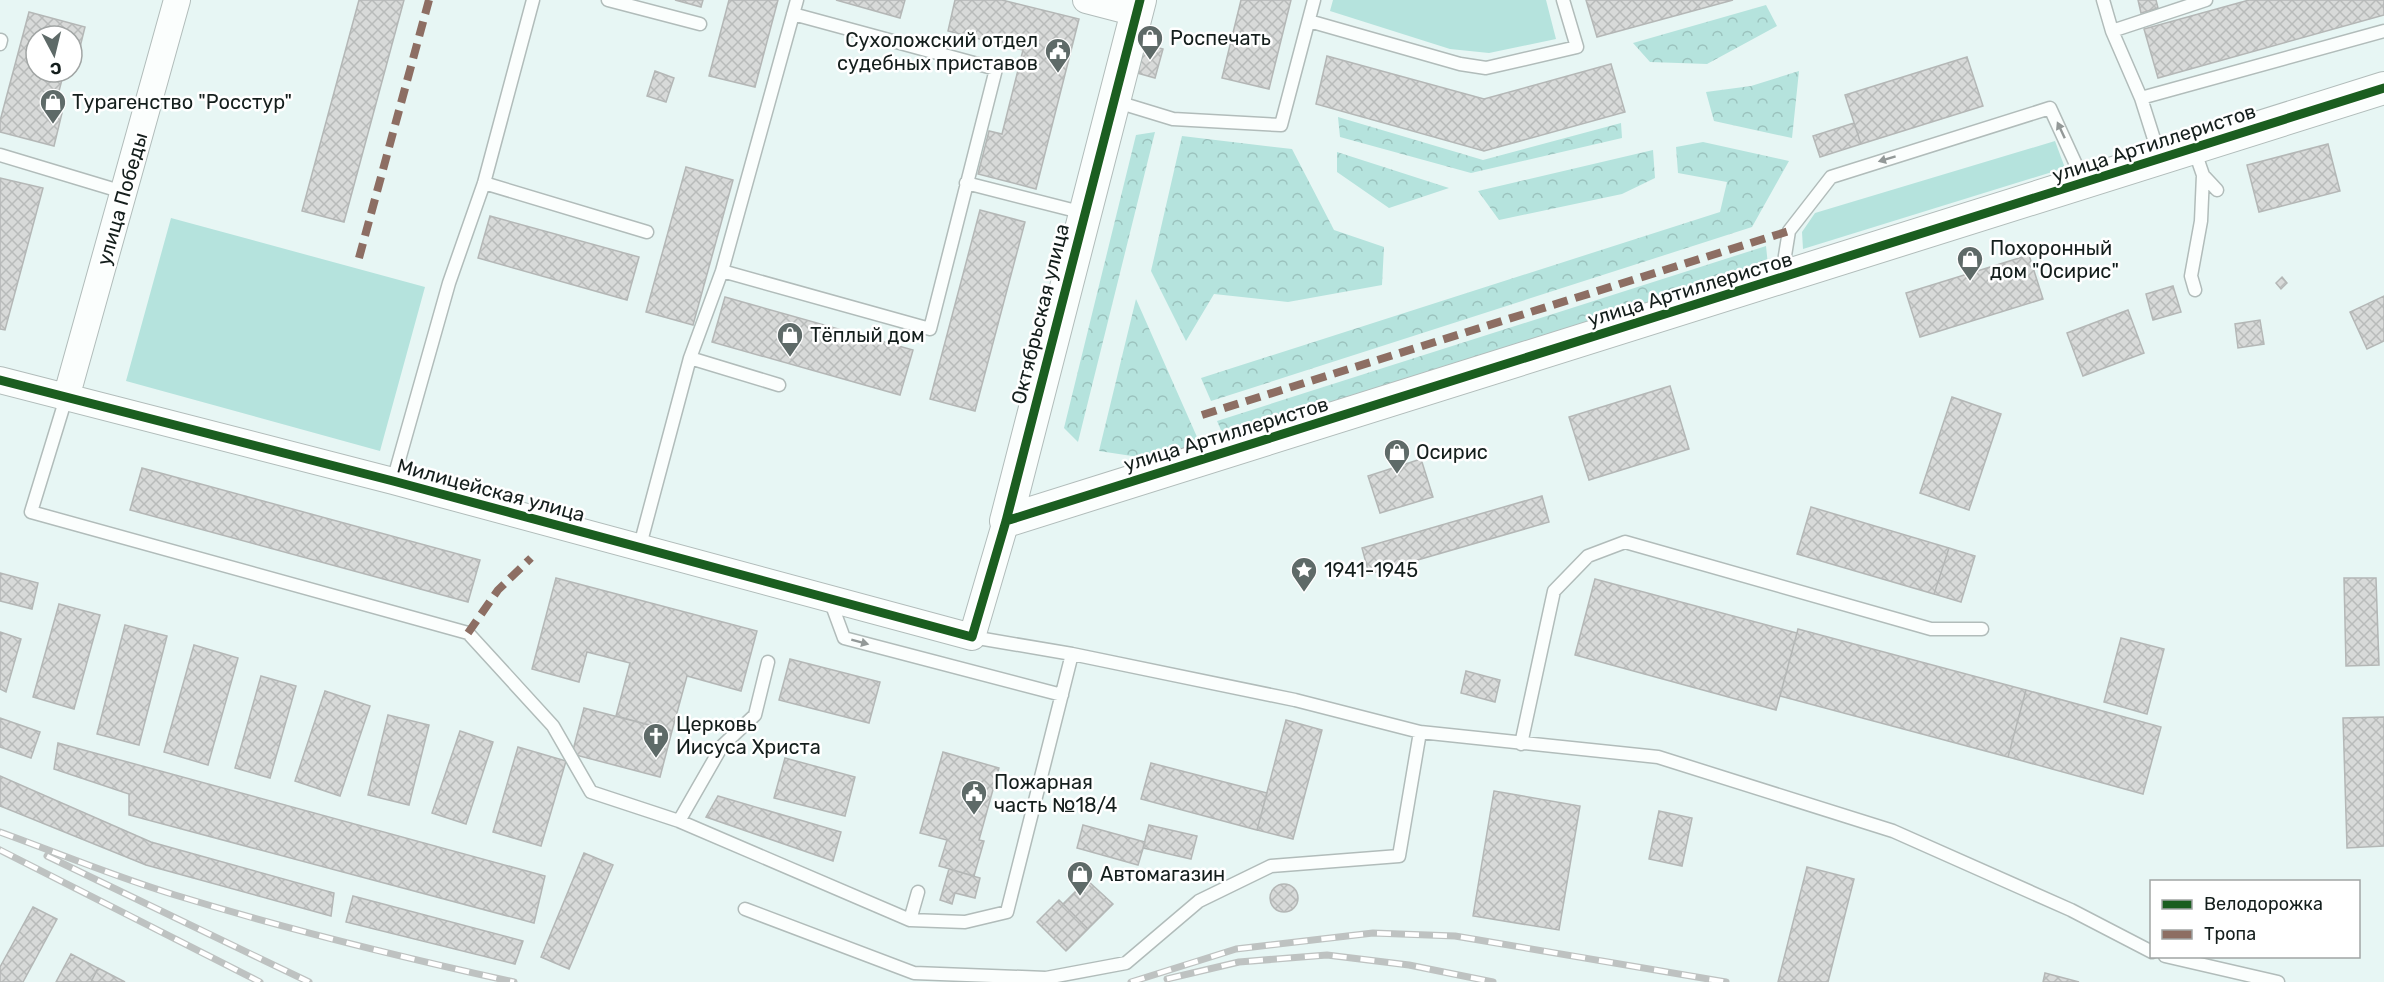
<svg xmlns="http://www.w3.org/2000/svg" width="2384" height="982" viewBox="0 0 2384 982" font-family="Rubik,sans-serif">
	<defs>
		<pattern id="forest-crowns" width="20" height="18" patternUnits="userSpaceOnUse" patternTransform="scale(1.5)"><rect width="20" height="18" fill="#b5e3dd"/><path d="M2 6a3 3 0 1 1 6 0M12 15a3 3 0 1 1 6 0" fill="none" stroke="#9bc2bd"/></pattern>
		<pattern id="building-cross-hatch" width="8" height="8" patternUnits="userSpaceOnUse" patternTransform="scale(1.5)"><rect width="8" height="8" fill="#d8dad9"/><path d="M0 0l8 8M0 8l8-8" fill="none" stroke="#b8bbba"/></pattern>
	</defs>
	<rect width="100%" height="100%" fill="#e7f6f4"/>
	<path fill="#b5e3dd" d="M1333 0H1546L1556 39 1489 53 1450 49 1330 11Z
		M2055 141 2065 168 1803 249 1802 232 1815 213Z
		M171 218 425 287 380 451 126 381Z"/>
	<path fill="url(#forest-crowns)" d="M1766 5 1777 26 1707 64 1650 62 1633 43Z
		M1799 71 1792 138 1714 121 1706 92 1751 86Z
		M1338 117 1483 160 1621 123 1622 138 1471 173 1340 137Z
		M1155 132 1078 442 1064 428 1136 135Z
		M1182 136 1292 149 1334 230 1384 247 1382 285 1288 302 1214 294 1186 341 1151 271Z
		M1703 142 1789 161 1752 227 1211 401 1201 378 1720 212 1727 182 1678 173 1676 147Z
		M1653 150 1655 178 1622 194 1499 220 1478 191Z
		M1337 152 1449 188 1389 208 1337 172Z
		M1766 246 1768 265 1224 437 1217 421Z
		M1136 299 1201 446 1145 458 1099 451Z"/>
	<path fill="url(#building-cross-hatch)" stroke="#b4b7b6" stroke-width="1.5" d="M359 0H404L344 222 302 211Z
		M675 0H703L701 7Z
		M729 0H778L755 87 709 76Z
		M836 0H905L900 18Z
		M955 0H1002L1079 19 1036 189 978 174 989 131 1002 134 1023 50 948 31Z
		M1241 0H1291L1269 89 1222 78Z
		M1586 0H1733L1597 37Z
		M2138 0H2156L2158 8 2141 13Z
		M2249 0H2384V15L2158 78 2144 29Z
		M29 12 85 27 76 63 72 62V36H36V72H64L54 110 62 113 54 146 0 132V121Z
		M1144 44 1163 49 1155 78 1137 73Z
		M1327 56 1484 99 1611 64 1625 112 1484 151 1316 104Z
		M1967 57 1983 106 1861 144 1845 95Z
		M655 71 674 78 666 102 647 96Z
		M1854 123 1861 144 1820 157 1813 136Z
		M2328 144 2340 191 2259 212 2247 165Z
		M686 167 733 180 693 325 646 312Z
		M0 178 43 188 5 330 0 329Z
		M980 210 1025 222 975 411 930 399Z
		M490 216 639 257 627 300 478 258Z
		M2029 255 2043 299 1920 337 1906 293Z
		M2282 277 2287 283 2281 289 2276 283Z
		M2173 286 2181 312 2153 320 2146 294Z
		M2384 296V341L2367 349 2350 312Z
		M725 297 913 350 900 395 712 342Z
		M2128 310 2144 353 2083 376 2067 333Z
		M2260 320 2264 344 2238 348 2235 324Z
		M1670 386 1689 449 1589 480 1569 417Z
		M1952 397 2001 414 1969 510 1920 493Z
		M1421 459 1433 497 1380 513 1368 476Z
		M142 468 480 560 468 602 130 510Z
		M1542 496 1549 522 1369 574 1362 548Z
		M1811 507 1949 548 1934 594 1797 554Z
		M1949 548 1975 556 1961 602 1934 594Z
		M0 573 38 583 32 609 0 601Z
		M556 578 757 631 741 691 687 676 672 731 616 716 630 663 587 652 579 682 532 669Z
		M2344 578H2376L2379 665 2346 666Z
		M1595 579 1797 633 1776 710 1575 655Z
		M59 604 100 615 74 709 33 697Z
		M125 625 167 636 139 745 97 734Z
		M1798 629 2026 690 2008 757 1780 696Z
		M0 632 21 639 6 692 0 689Z
		M2121 638 2164 649 2147 714 2104 702Z
		M194 645 238 658 208 765 164 752Z
		M790 659 880 682 869 723 779 700Z
		M1466 671 1500 680 1495 702 1461 693Z
		M261 676 296 686 270 778 235 768Z
		M2026 690 2161 727 2143 794 2008 757Z
		M325 691 370 706 340 796 295 781Z
		M584 708 672 731 660 777 572 754Z
		M388 715 429 725 409 805 368 795Z
		M2384 717V846L2347 848 2343 718Z
		M0 718 40 732 31 758 0 747Z
		M1286 720 1322 730 1293 839 1257 830Z
		M460 731 493 742 466 824 432 813Z
		M58 743 545 876 534 923 129 815V794L54 769Z
		M518 747 566 761 541 846 493 832Z
		M943 752 999 768 979 840 984 841 974 876 939 866 947 840 920 833Z
		M785 758 855 777 845 816 774 798Z
		M1151 763 1267 793 1257 830 1141 799Z
		M0 776 151 842 334 893 331 916 146 865 0 806Z
		M1494 791 1580 806 1559 930 1473 916Z
		M718 796 841 832 833 861 706 817Z
		M1659 811 1692 818 1682 866 1649 859Z
		M1083 825 1145 842 1138 865 1077 848Z
		M1149 825 1197 836 1191 859 1143 848Z
		M584 853 613 865 569 969 541 957Z
		M1807 867 1854 879 1828 982H1778Z
		M949 869 980 878 975 898 955 893 952 904 940 900Z
		M1087 880 1113 904 1088 929 1063 904Z
		M1270 898a14 14 0 1 1 28 0a14 14 0 1 1-28 0Z
		M353 896 523 941 515 964 346 922Z
		M1059 900 1088 929 1066 951 1037 922Z
		M33 907 57 919 23 982H0V967Z
		M71 954 98 968 91 982H56Z
		M98 968 125 982H91Z
		M2045 973 2079 982H2043Z"/>
	<g fill="none" stroke-linecap="round" stroke-linejoin="round">
		<g stroke="#b1bcba" stroke-width="15">
			<path id="service" d="M608 0 700 24
				M2103 0 2112 31 2141 98 2160 158
				M1309 21 1460 64 1486 68 1577 47 1563 0
				M2112 31 2206 0
				M0 44 1 40
				M2141 98 2384 31
				M1114 101 1173 119 1281 125 1314 0
				M2194 149 2203 175 2217 190
				M0 155 123 192
				M484 183 647 232
				M966 183 1084 213
				M722 271 930 329 996 69 793 14
				M1782 274 1789 231 1831 177 2050 108 2084 182
				M2195 290 2191 276 2201 221 2203 175
				M690 358 779 385
				M66 398 31 512 468 633 553 726 591 792 679 821 910 920 965 922 1007 912 1072 654
				M393 481 449 283 484 183 533 0
				M639 549 690 358 722 271 797 0
				M830 600 844 638 1062 695
				M972 637 1072 654 1295 700 1420 732 1658 757 1893 831 2071 910 2152 952
				M1521 744 1554 591 1588 556 1625 542 1931 629H1982
				M679 821 722 746 755 715 768 662
				M745 909 914 973 1046 978 1126 963 1199 901 1271 866 1399 856 1420 732
				M910 920 918 892
				M2165 956 2278 982"/>
		</g>
		<g stroke="#b1bcba" stroke-width="28">
			<path id="minor" d="M1086 0 1136 13
				M0 380 393 481 972 637 1006 521
				M66 398 177 0"/>
		</g>
		<g stroke="#b1bcba" stroke-width="34">
			<path id="tertiary" d="M1006 521 2384 88
				M1006 521 1140 0"/>
		</g>
		<use href="#service" stroke="#fbfefd" stroke-width="12"/>
		<use href="#minor" stroke="#fbfefd" stroke-width="26"/>
		<use href="#tertiary" stroke="#fbfefd" stroke-width="32"/>
		<g stroke="#bec2c1" stroke-width="7">
			<path id="rail" d="M0 832C58 853 116 877 175 895 286 929 400 957 514 982
				M0 850 260 982
				M47 856 309 982
				M1167 979 1239 962 1327 955 1409 965 1493 982
				M1131 982 1236 949 1373 933 1455 936 1726 982"/>
		</g>
		<use href="#rail" stroke="#fff" stroke-width="4.5" stroke-dasharray="14" stroke-linecap="butt"/>
		<path stroke="#8d6e63" stroke-width="8" stroke-dasharray="15 8" stroke-linecap="butt" d="M359 258 429 0
			M1202 415 1789 231
			M468 633 498 590 531 558"/>
		<g stroke="#fff" stroke-width="13">
			<path id="cycleway" d="M0 380 393 481 972 637 1006 521 1140 0
				M1006 521 2384 88"/>
		</g>
		<use href="#cycleway" stroke="#1b5e20" stroke-width="9"/>
	</g>
	<defs><path id="oneway-solid" d="M-6-.8H1V-3.2L6.5 0L1 3.2V.8H-6Z" transform="scale(1.5)"/></defs>
	<g fill="#939998">
		<use href="#oneway-solid" transform="translate(2061 130) rotate(-115)"/>
		<use href="#oneway-solid" transform="translate(1887 159) rotate(163)"/>
		<use href="#oneway-solid" transform="translate(860 642) rotate(15)"/>
	</g>
	<defs>
		<g id="shop-pin" transform="scale(1.35)"><path d="M0 17L-7.5 6A9.5 9.5 0 1 1 7.5 6Z" fill="#5e6a68" stroke="#fff"/><path d="M-5-2.5h2.3a2.7 3.5 0 0 1 5.4 0H5L5.5 6h-11ZM-1.5-2.5h3a1.5 2.3 0 0 0-3 0Z" fill="#fff"/></g>
		<g id="civic-pin" transform="scale(1.35)"><path d="M0 17L-7.5 6A9.5 9.5 0 1 1 7.5 6Z" fill="#5e6a68" stroke="#fff"/><path d="M-.6-6.5H3V-4.5H.6V-3L4-1V1h2V6H-6V1h2V-1L-.6-3ZM-1.2 2.5V6h2.4V2.5Z" fill="#fff"/></g>
		<g id="sight-pin" transform="scale(1.35)"><path d="M0 17L-7.5 6A9.5 9.5 0 1 1 7.5 6Z" fill="#5e6a68" stroke="#fff"/><path d="M0-6L1.8-2.2L6-1.7L2.9 1.2L3.7 5.4L0 3.3L-3.7 5.4L-2.9 1.2L-6-1.7L-1.8-2.2Z" fill="#fff"/></g>
		<g id="church-pin" transform="scale(1.35)"><path d="M0 17L-7.5 6A9.5 9.5 0 1 1 7.5 6Z" fill="#5e6a68" stroke="#fff"/><path d="M-1.2-6h2.4v3.5h3.3v2.4h-3.3V6h-2.4V-.1h-3.3v-2.4h3.3Z" fill="#fff"/></g>
	</defs>
	<g fill-rule="evenodd">
		<use href="#shop-pin" x="1150" y="38"/>
		<use href="#civic-pin" x="1058" y="51"/>
		<use href="#shop-pin" x="53" y="102"/>
		<use href="#shop-pin" x="1970" y="259"/>
		<use href="#shop-pin" x="790" y="335"/>
		<use href="#shop-pin" x="1397" y="452"/>
		<use href="#sight-pin" x="1304" y="570"/>
		<use href="#church-pin" x="656" y="736"/>
		<use href="#civic-pin" x="974" y="793"/>
		<use href="#shop-pin" x="1080" y="874"/>
	</g>
	<g text-anchor="middle" stroke-width="5" stroke-linejoin="round" paint-order="stroke">
		<g font-size="20" fill="#141e1c" stroke="#fff" text-anchor="start">
			<text x="1170" y="45">Роспечать</text>
			<text x="1038" y="47" text-anchor="end">Сухоложский отдел<tspan x="1038" dy="23">судебных приставов</tspan></text>
			<text x="72" y="109">Турагенство "Росстур"</text>
			<text x="1990" y="255">Похоронный<tspan x="1990" dy="23">дом "Осирис"</tspan></text>
			<text x="810" y="342">Тёплый дом</text>
			<text x="1416" y="459">Осирис</text>
			<text x="1324" y="577">1941-1945</text>
			<text x="676" y="731">Церковь<tspan x="676" dy="23">Иисуса Христа</tspan></text>
			<text x="994" y="789">Пожарная<tspan x="994" dy="23">часть №18/4</tspan></text>
			<text x="1100" y="881">Автомагазин</text>
		</g>
		<g font-size="20" fill="#141e1c" stroke="#fff">
			<text transform="translate(2154 143) rotate(-18)" y="7">улица Артиллеристов</text>
			<text transform="translate(122 199) rotate(-74)" y="7">улица Победы</text>
			<text transform="translate(1690 289) rotate(-17)" y="7">улица Артиллеристов</text>
			<text transform="translate(1040 314) rotate(-76)" y="7">Октябрьская улица</text>
			<text transform="translate(1226 434) rotate(-17)" y="7">улица Артиллеристов</text>
			<text transform="translate(491 490) rotate(15)" y="7">Милицейская улица</text>
		</g>
	</g>
	<rect x="2150" y="880" width="210" height="78" fill="#ffffff" stroke="#a1a5a4" stroke-width="1.5"/>
	<rect x="2162" y="900" width="30" height="9" fill="#1b5e20" stroke="#a1a5a4" stroke-width="1.5"/>
	<text x="2204" y="910" font-size="18" fill="#141e1c">Велодорожка</text>
	<rect x="2162" y="930" width="30" height="9" fill="#8d6e63" stroke="#a1a5a4" stroke-width="1.5"/>
	<text x="2204" y="940" font-size="18" fill="#141e1c">Тропа</text>
	<g transform="translate(54 54) rotate(173)"><circle r="28" fill="#ffffff" stroke="#a1a5a4" stroke-width="1.5"/>
	<path d="M0-4.5L10 22L0 15L-10 22Z" fill="#5e6a68"/>
	<text y="-9" font-size="16" font-weight="bold" text-anchor="middle" fill="#141e1c">С</text>
	</g>
</svg>
